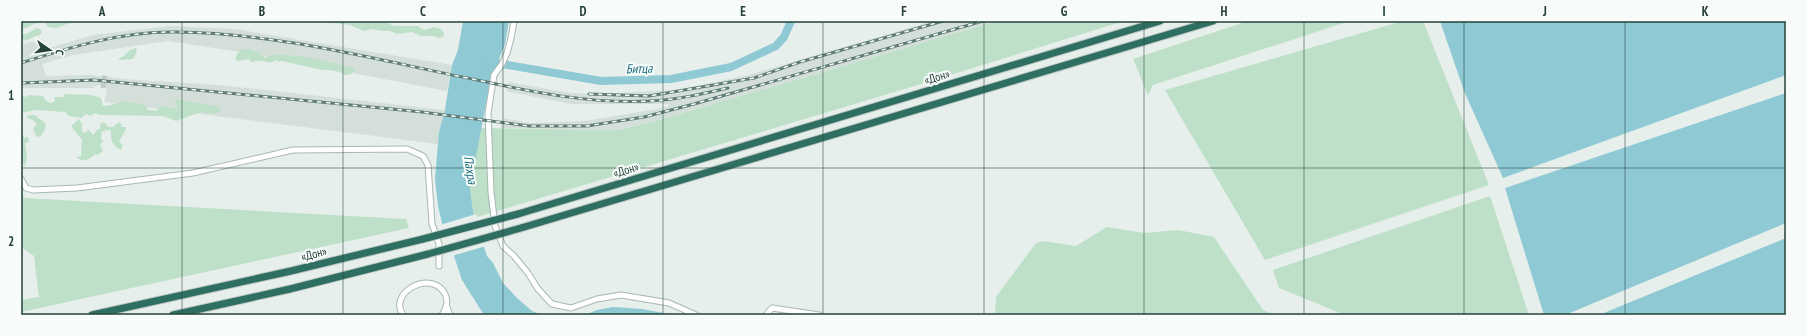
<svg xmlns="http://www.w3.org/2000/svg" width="1807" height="336" viewBox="0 0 1807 336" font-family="'PT Sans Narrow',sans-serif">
	<rect width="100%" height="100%" fill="#e6efeb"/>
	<path fill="#d4dfda" d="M933 21H997L649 123 618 130 501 128 503 118 530 123 585 121 668 107V104H571L506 91 509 82 570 93 593 94 679 90 748 75Z
		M170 26 235 29 452 65 447 91 247 53 168 41 73 55 42 64 46 76 90 75 136 80 219 85 445 110 439 132 438 144 104 102 107 89 105 86 98 85 93 88H21V45L33 41 42 50 93 35Z"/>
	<path fill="#bfe0c8" d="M21 21H41L21 30Z
		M46 21H75L56 28 48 27 45 23Z
		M317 21H369L372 23 385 22 394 26H418L424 30 434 27 441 29 444 34 443 37 437 38 435 36H421L412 32 397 34 390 31H382L373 29 364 31 350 25Z
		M997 21H1124L928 82 474 218 470 189 481 128 618 130 649 123Z
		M1248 21H1350L1153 85 1148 95 1133 59Z
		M1403 21H1423L1489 185 1265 260 1165 90Z
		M37 28 42 30 41 34 28 40 21 41V34H26Z
		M136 48 137 51 133 59 119 60V58C126 57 128 49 136 48Z
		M250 49 253 51 258 52 265 58C275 49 328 61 342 65L344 67H351L355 71 351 74 345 75 340 72 329 70H322L282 61 278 62 276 60C269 65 265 60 258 61 256 61 253 62 251 62L249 59 237 61 235 58 240 50Z
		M65 94 91 95 101 98 103 106C111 106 115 103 122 102 129 101 138 104 145 105L148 110 156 111 161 106 177 109 178 107 175 102 176 99 219 107 220 111 216 114 201 112 176 121 163 116 100 115 95 113 90 116 86 114 81 118 69 116 65 112 36 110 21 113V96L25 97 29 95 43 96 46 101 51 103 55 101 54 97H63Z
		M29 115H35L46 124 44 131 40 137 36 136 33 128 37 125 34 121 26 117Z
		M79 119 82 124V131L84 133 89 130 93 135 97 130 101 128 100 124 104 122 108 127H113L119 122 122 125 121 127H125L126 129 119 142 123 145 121 150C113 147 110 139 111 130L102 131 101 138 103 142 100 144 103 151 98 155 95 154C90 160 83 163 76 157L81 156 82 140 71 126Z
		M21 131 24 138 28 137 29 142 25 143C25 150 30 159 24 166L21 150Z
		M21 189 24 198 406 219 409 228 21 312V300L39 297 34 256 21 247Z
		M1490 196 1529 315H1345L1279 288 1273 270Z
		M1107 227 1144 233 1178 230 1214 237 1263 310 1274 315H995L996 297 1036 243 1043 241 1076 246Z"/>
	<path fill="#8ec9d4" d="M463 21H509L505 44 491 79 487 98 470 189 474 218 487 256 493 263 503 283 517 298 532 311 542 315H484L462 280 452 250 446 240 438 206 435 179 439 132 445 110 452 65 458 50Z
		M1440 21H1786V75L1503 178 1464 91Z
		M1786 93V223L1565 315H1544L1505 188Z
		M1786 238V315H1599Z
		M613 307 642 309 675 315H585L597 310Z"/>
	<path fill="#e6efeb" d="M476 214 486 246 452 256 444 241 440 225Z"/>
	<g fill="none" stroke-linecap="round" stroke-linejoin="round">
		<path stroke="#8ec9d4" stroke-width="8" d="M488 63H496L601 81 671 79 731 67 776 46 784 37 791 21"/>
		<path stroke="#bfccc8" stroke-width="5" stroke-dasharray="5 2.5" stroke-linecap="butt" d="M103 88 105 74"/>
		<g stroke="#a8b8b2" stroke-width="7">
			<path id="minor" d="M514 21 511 38 507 53 502 64 494 75 488 113 491 192 495 226 503 246 514 256 528 273 538 289 552 304 571 308 597 299 621 295 669 303 696 315
				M21 179 26 188 33 190 77 188 193 173 293 150 407 149 423 156 428 165 432 224 439 244V266
				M447 307 450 315
				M403 315C388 293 429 270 444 292 449 300 447 307 442 315
				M766 315 772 308 819 315"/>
		</g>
		<g stroke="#c2cac8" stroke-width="9">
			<path id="highway" d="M518 214 1160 21
				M521 228 1213 21
				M92 315 291 271 423 239
				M173 315 290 289 428 254"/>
		</g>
		<use href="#minor" stroke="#fff" stroke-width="5"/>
		<use href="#highway" stroke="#2f6f62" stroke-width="7"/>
		<g stroke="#5f7d75" stroke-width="3">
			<path id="rail" d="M21 63C71 47 123 31 176 32 279 33 381 61 482 81 537 93 593 104 650 101 676 100 702 94 728 88
				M21 83 94 80 422 112 529 126H587L644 117 694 104 983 21
				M589 94 649 96 754 78 800 62 943 21"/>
		</g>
		<use href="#rail" stroke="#f7fbf9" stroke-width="1.5" stroke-dasharray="4.5" stroke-linecap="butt"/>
		<g stroke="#c2cac8" stroke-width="9" stroke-linecap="butt">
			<path id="highway-bridge" d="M423 239 518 214
				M428 254 521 228"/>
		</g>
		<use href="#highway-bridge" stroke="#2f6f62" stroke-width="7"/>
	</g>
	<path fill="none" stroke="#24423a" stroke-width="1" stroke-opacity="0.55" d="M182 21V315M343 21V315M503 21V315M663 21V315M823 21V315M984 21V315M1144 21V315M1304 21V315M1464 21V315M1625 21V315M21 168H1786"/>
	<g text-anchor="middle" stroke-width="4" stroke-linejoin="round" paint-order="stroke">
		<g font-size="12" fill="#24423a" stroke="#f7fbf9">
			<text transform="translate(937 77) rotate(-17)" y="4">«Дон»</text>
			<text transform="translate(626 170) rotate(-17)" y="4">«Дон»</text>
			<text transform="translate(314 254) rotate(-14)" y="4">«Дон»</text>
		</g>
		<g font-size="13" font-style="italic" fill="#1c6f80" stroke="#f7fbf9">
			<text transform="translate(639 68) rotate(-2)" y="5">Битца</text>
			<text transform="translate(471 170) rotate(81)" y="5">Пахра</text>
		</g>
	</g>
	<rect width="1807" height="336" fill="none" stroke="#f7fbf9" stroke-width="44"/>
	<g transform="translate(50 50) rotate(103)" stroke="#f7fbf9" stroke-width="3" paint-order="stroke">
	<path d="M0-3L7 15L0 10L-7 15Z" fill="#24423a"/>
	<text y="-6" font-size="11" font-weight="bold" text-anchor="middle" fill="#24423a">С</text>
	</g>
	<rect x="22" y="22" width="1763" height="292" fill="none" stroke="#24423a" stroke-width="1.5"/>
	<g font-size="13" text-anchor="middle" font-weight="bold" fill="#24423a">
		<text x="102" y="16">A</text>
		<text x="262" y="16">B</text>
		<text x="423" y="16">C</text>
		<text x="583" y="16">D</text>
		<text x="743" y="16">E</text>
		<text x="904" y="16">F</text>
		<text x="1064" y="16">G</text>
		<text x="1224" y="16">H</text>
		<text x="1384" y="16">I</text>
		<text x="1545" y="16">J</text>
		<text x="1705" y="16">K</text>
		<text x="11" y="100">1</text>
		<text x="11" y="246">2</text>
	</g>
</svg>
